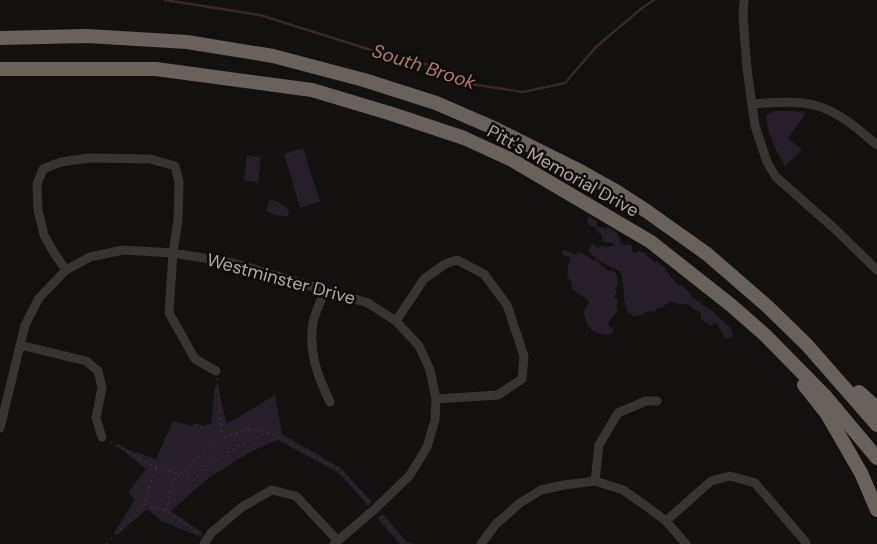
<svg xmlns="http://www.w3.org/2000/svg" width="877" height="544" viewBox="0 0 877 544" font-family="'DM Sans',sans-serif">
	<rect width="100%" height="100%" fill="#121110"/>
	<path fill="#261e28" d="M774 111H793L806 113 788 138 802 150 785 166C778 156 764 126 767 115Z
		M303 148 320 201 300 208 284 154Z
		M247 155 261 157 258 183 244 180Z
		M272 200C279 202 284 205 289 211L288 216C281 217 271 215 266 210L269 201Z
		M590 216 592 218V219L597 221 596 224 599 228 602 227 606 228 608 227 617 233V235L619 236 620 242C624 245 625 246 630 244L632 248V251L635 253 639 250 643 253H646V255L653 260 654 262H658L662 266 665 267 666 271 677 284 681 285 690 293 692 297 712 311 731 328 733 336 726 339 716 323 711 326 702 320 700 312 694 309 688 304C681 305 677 304 671 301L661 308H657L655 312 647 311C644 315 637 317 632 316L631 313H628C622 301 625 285 620 271 609 267 596 260 589 251L591 244H594L596 247 598 248 603 246 606 248 614 245 613 243H609L602 241 603 238 601 234 597 232 596 228C592 225 586 227 587 219Z
		M563 250C568 250 571 254 576 255L578 252C582 253 585 256 589 257L593 261 595 259 599 262 600 265 605 267 607 271 611 270 615 272C619 278 618 285 615 290L617 293 614 297 618 300 616 307 618 310 608 323 610 327 613 328V332L609 335C598 334 590 333 586 321 586 320 584 315 584 313 584 309 588 306 589 302 584 296 578 294 572 289V283L567 276C568 270 567 266 570 261L569 257 565 256 562 254Z
		M215 387H218L227 424 275 395 282 434 341 468 372 502 368 506 340 474 278 440 250 452 206 480 171 511 203 533 201 537 161 521 147 509 117 535 114 533 135 499 128 493 146 469 117 446 118 444 129 450 156 459 173 421 192 426 195 423 204 426 208 424 211 425Z
		M383 514 407 542 414 544H400L377 518Z"/>
	<g fill="none" stroke-linecap="round" stroke-linejoin="round">
		<path stroke="#392927" stroke-width="2.5" d="M165 0 260 15 393 57 418 62 441 69 457 76 470 84 523 92 565 83 596 47 642 8 654 0"/>
		<path stroke="#3e3a37" stroke-width="1" stroke-dasharray="2.5 4" stroke-linecap="butt" d="M217 378 222 436
			M110 442 153 466 172 472 188 475 194 473 229 451 267 432
			M144 504 166 511 200 534
			M166 511 172 485 176 477 221 438 245 430 252 429 262 430 275 435 337 469 344 475 370 503
			M381 516 404 544
			M106 544 144 504 156 468"/>
		<path stroke="#373431" stroke-width="9" d="M744 0 743 17 747 69 755 126 767 162 776 177 835 229 877 270
			M752 104C769 103 787 101 803 103 833 106 856 127 877 145
			M66 270 54 253 44 235 38 210 37 184 43 169 61 162 89 158 150 159 175 166 179 182 178 220 173 253 169 313 195 359 216 371
			M325 290C321 301 315 312 313 323 308 352 318 377 330 402
			M396 321 424 279 445 264 457 260 484 274 507 305 524 356 522 379 498 395 436 399
			M20 345 86 361 98 371 102 388 96 418 102 437
			M0 428 25 325 39 298 66 270 90 257 123 250 173 253 233 263 368 303 396 321 419 346 430 370 436 399 435 420 427 447 410 475 375 509 334 544
			M595 481 599 445 618 413 646 401H657
			M666 521 711 481 730 476 755 483 804 540 806 544
			M204 544 211 533 242 507 272 490 296 496 338 541
			M481 544 496 524 520 503 541 490 564 485 595 481 623 490 646 506 666 521 686 544"/>
		<path stroke="#69615c" stroke-width="14" d="M0 38 87 36 187 42 273 56 364 80 436 103 496 129 582 172 614 190 645 210 707 254 767 306 807 345 877 425
			M0 69H156L312 90 392 114 464 138 512 160 651 242 732 306 765 335 826 397 877 458
			M804 385 827 414 861 473 877 510
			M859 392 877 408"/>
	</g>
	<g text-anchor="middle" stroke-width="5" stroke-linejoin="round" paint-order="stroke">
		<g font-size="18" fill="#b4a7a0" stroke="#0d0c0b">
			<text transform="translate(563 171) rotate(29)" y="6">Pitt's Memorial Drive</text>
			<text transform="translate(281 279) rotate(15)" y="6">Westminster Drive</text>
		</g>
		<g font-size="19" font-style="italic" fill="#b47b72" stroke="#0d0c0b">
			<text transform="translate(424 66) rotate(18)" y="7">South Brook</text>
		</g>
	</g>
</svg>
